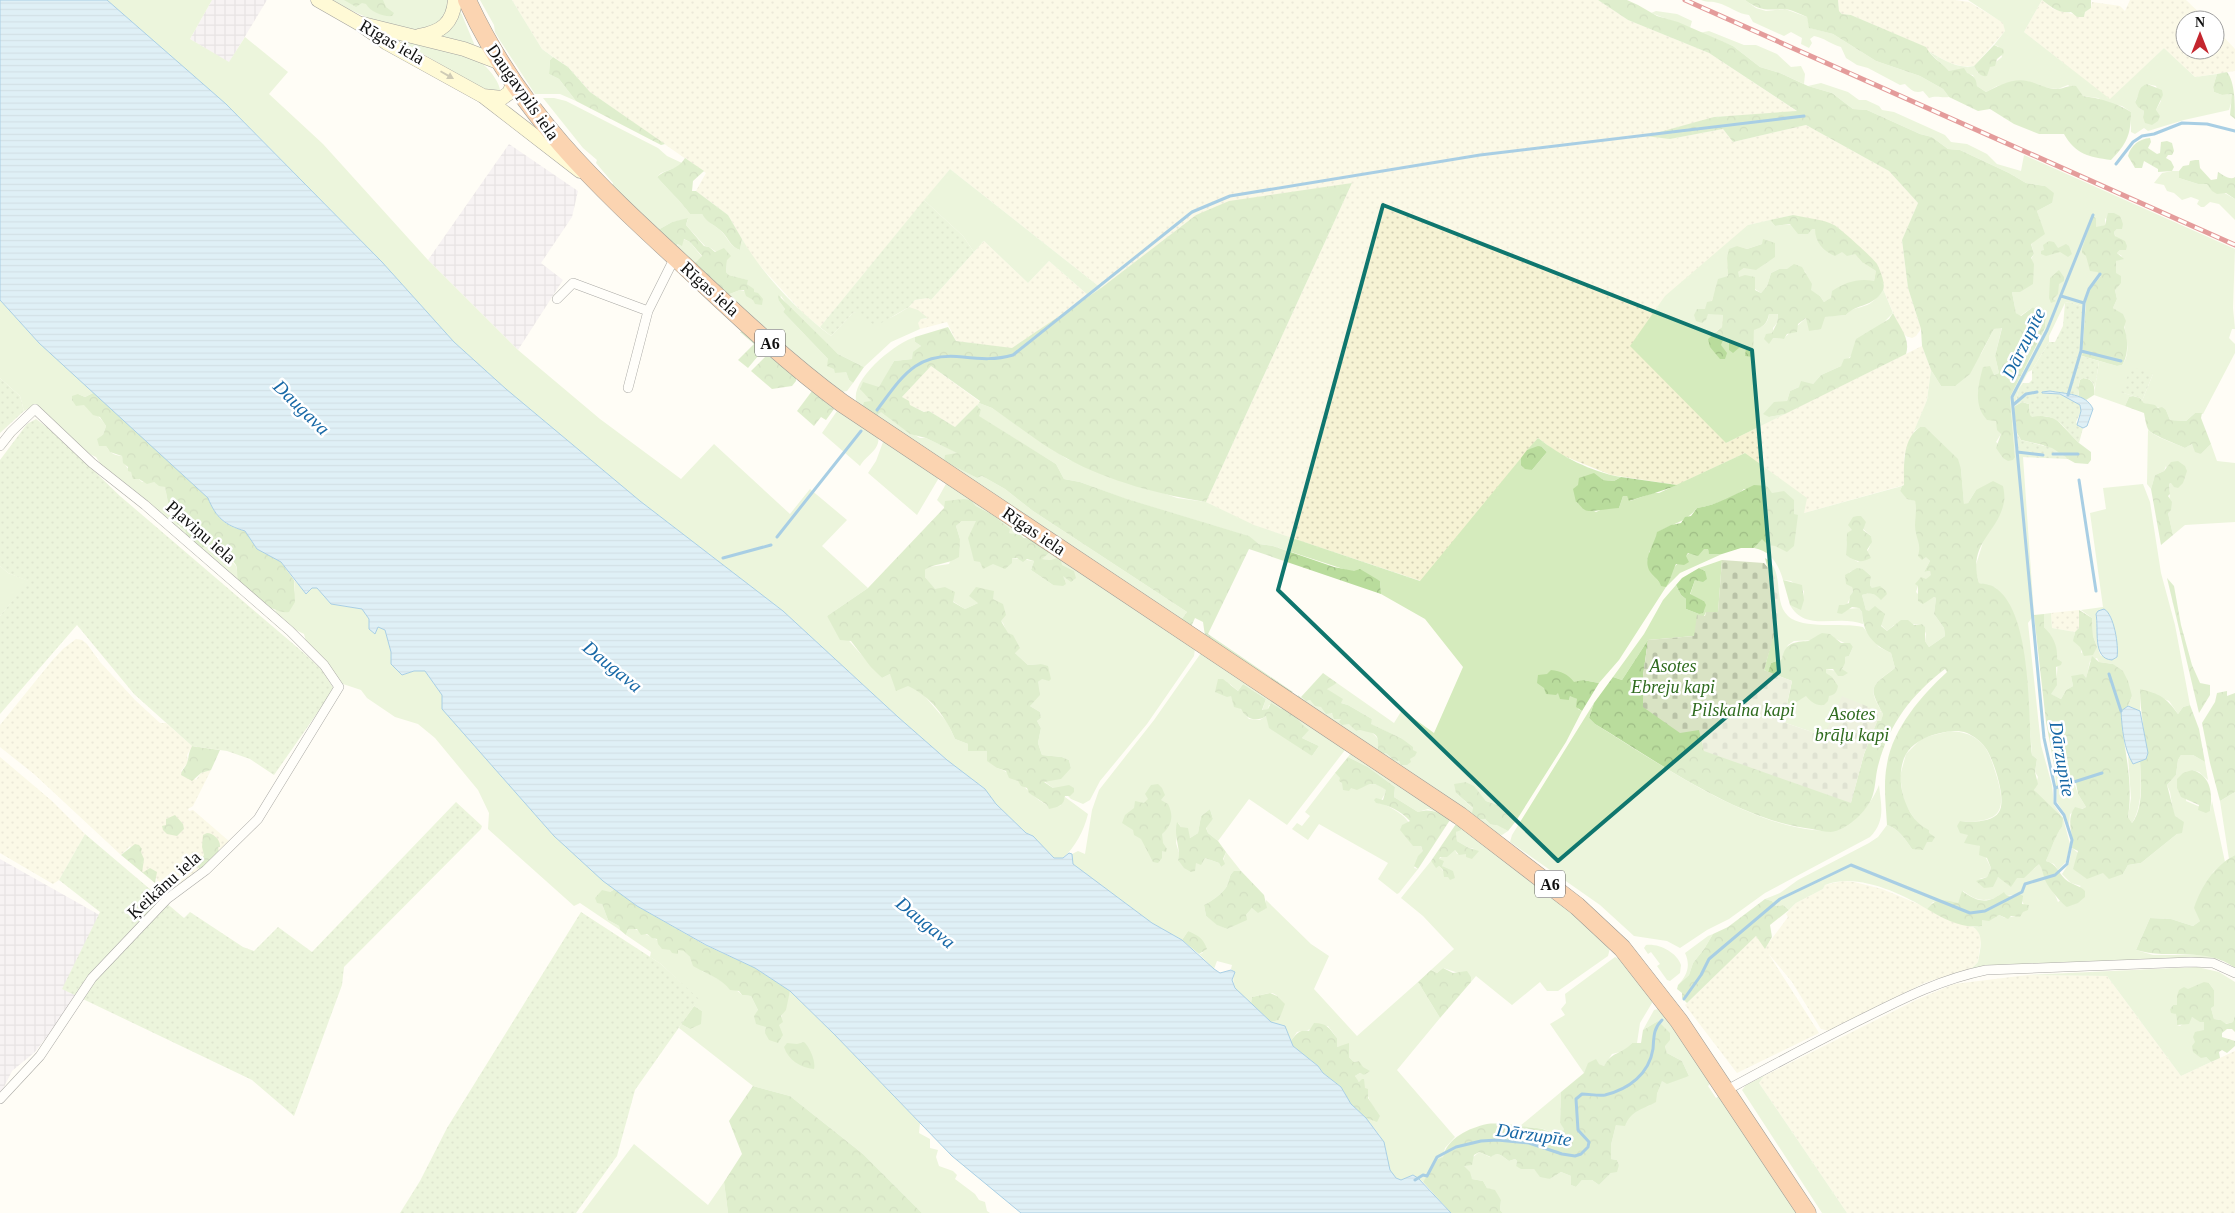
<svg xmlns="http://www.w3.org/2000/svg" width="2235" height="1213" viewBox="0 0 2235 1213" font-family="'Times New Roman',serif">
	<defs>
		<pattern id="industrial-grid" width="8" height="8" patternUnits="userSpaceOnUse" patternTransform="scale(1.25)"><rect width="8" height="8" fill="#eee6ef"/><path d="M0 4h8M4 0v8" fill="none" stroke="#cbc4cc"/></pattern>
		<pattern id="farmland-dots" width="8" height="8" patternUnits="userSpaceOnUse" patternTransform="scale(1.25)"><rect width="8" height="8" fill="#f6f3d4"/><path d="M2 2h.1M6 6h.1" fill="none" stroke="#d2cfb5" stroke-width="1.8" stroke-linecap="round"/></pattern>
		<pattern id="forest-crowns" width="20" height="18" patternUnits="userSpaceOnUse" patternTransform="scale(1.25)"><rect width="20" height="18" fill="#b9dc9c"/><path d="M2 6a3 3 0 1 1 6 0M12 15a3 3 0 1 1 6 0" fill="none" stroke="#9ebc85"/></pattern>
		<pattern id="cemetery-stones" width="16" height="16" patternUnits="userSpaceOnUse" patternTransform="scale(1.25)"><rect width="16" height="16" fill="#d9e3c4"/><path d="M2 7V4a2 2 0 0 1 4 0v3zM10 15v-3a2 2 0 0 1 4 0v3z" fill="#b9c2a7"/></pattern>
		<pattern id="park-dots" width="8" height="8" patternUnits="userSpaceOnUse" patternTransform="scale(1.25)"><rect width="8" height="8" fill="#d5ebbd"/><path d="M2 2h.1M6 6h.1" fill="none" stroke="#b6c8a1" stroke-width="1.8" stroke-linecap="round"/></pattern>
		<pattern id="water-rules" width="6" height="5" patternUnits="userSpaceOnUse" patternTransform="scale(1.25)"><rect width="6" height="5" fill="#b9e0f7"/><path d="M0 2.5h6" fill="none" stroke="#9ebfd3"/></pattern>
	</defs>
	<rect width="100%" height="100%" fill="#fffdf5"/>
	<path fill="url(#industrial-grid)" d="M212 0H267L229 63 190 39Z
		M509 144 578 191 572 217 541 263 563 280 518 350 428 260Z
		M0 859 128 931 35 1052 12 1071 0 1095Z"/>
	<path fill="url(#farmland-dots)" d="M512 0H1598L1628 20 1709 53 1798 112 1714 117 1670 139 1723 129 1733 142 1806 125 1889 171 1918 203 1902 240 1908 288 1921 329 1916 336 1912 338 1906 336 1901 331 1883 289 1884 284 1793 215 1748 225 1726 443 1922 346 1931 370 1927 400 1904 456V485L1804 513 1745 453 1677 485 1611 475 1559 454 1538 438 1421 581 1250 524 1206 502 1352 183 1196 215 1101 288 950 169 820 327 803 313 753 258 728 215 696 191 706 173 590 92 568 67 542 49Z
		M1838 0H1955L1969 2 2004 23 2005 31 1974 66H1962L1950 63 1928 51 1925 47 1851 15 1842 14 1839 11Z
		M2042 0 2053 9 2084 17 2085 12 2091 8 2092 2 2120 6 2125 11 2130 0H2186L2207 20H2185V50H2215V28L2235 49V71L2195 77 2164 48 2110 100 2024 32Z
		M984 241 1028 283 1049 261 1089 296 1012 349 956 341 947 322 920 329 917 323 921 319H927L909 307 915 300 928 298 931 300Z
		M931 366 980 402 955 427 929 411 925 412 909 405 902 397Z
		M2079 610V629L2075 632 2052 628 2051 613Z
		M76 639 82 640 87 644 100 662 135 700 160 723H166L192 746 187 755 188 762 181 771 196 780 201 773 211 770 193 806 188 809 189 811 193 810 230 842 219 853 218 847 221 843 204 855 199 860 201 871 173 890 171 883 161 881 159 887 155 883 157 879 147 871 142 873V862L130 846 121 855 34 774 0 747V725L51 662 63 649Z
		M0 757 52 801 85 834 59 880 53 884 0 853Z
		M1843 881 1854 882 1882 889 1923 906 1943 918 1973 927 1978 931 1981 939 1978 962 1972 968 1924 983 1830 1031 1821 1029 1792 982 1768 953 1819 1033 1737 1073 1685 1005 1756 936 1765 948 1788 917 1786 914 1796 903 1823 889 1825 885Z
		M2028 975 2107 976 2181 1076 2235 1051V1213H1847L1759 1083 1764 1076 1916 1000 1954 984Z"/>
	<path fill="#d5ebbd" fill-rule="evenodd" d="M107 0H212L190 39 229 62 245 37 288 72 269 94 323 144 428 260 518 350 600 419 681 479 714 444 790 514 810 489 847 520 822 546 868 588 827 616 882 678 890 674 922 693 947 722 955 739 968 744V751H987L997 768C1018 774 1028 796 1047 805L1049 808 1060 806 1065 797 1088 814C1084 831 1075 847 1063 858H1054L1033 836 1026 833 996 804 985 789 947 760 898 717 783 611 640 501 506 389 454 342 382 262 226 104Z
		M329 0H452L445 22 417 31 368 18Z
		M480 0H512L542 49 553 57 550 60 549 74 559 79 576 101 560 94H535L499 39 495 32 494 25Z
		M1701 0H1745L1756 8 1766 11 1785 9 1807 17 1810 28 1833 34 1876 61 1920 76 1943 89 1949 97C1941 98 1936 95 1929 98L1923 91C1915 94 1911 90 1905 84L1900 85 1868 68 1857 65 1846 58 1841 47C1830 44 1825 38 1814 36L1810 39 1812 43 1809 48 1801 44 1802 38 1791 32 1784 36 1753 22 1749 15C1738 14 1729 6 1718 3 1712 1 1709 3 1701 0Z
		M1968 0H2042L2024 32 2110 99 2164 48 2195 77 2217 74 2213 87 2214 92 2222 95 2232 94 2233 97 2229 110 2184 120 2148 131 2144 128 2135 134 2131 132V112L2122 106 2109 104 2098 98 2083 96 2068 85 2058 89 2041 87 2027 81 1997 86 1986 92 1977 86 1973 75 1949 71 1928 51C1941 58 1958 70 1974 66L1978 73 1990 67 2002 57 1998 46 1994 45 2005 31 2003 23ZM2147 84 2156 86 2161 101 2156 110 2143 117 2144 111 2135 102 2143 86Z
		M460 10 475 46 437 36Z
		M1656 11 1677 14 1692 21 1690 28 1651 13Z
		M1709 31 1744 45H1756L1777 54 1791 67 1801 66 1805 74 1804 84 1780 73 1760 67 1733 46 1699 33Z
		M398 39C420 44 454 49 474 58 484 62 499 80 500 90L498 93 484 90Z
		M1821 83 1848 92 1859 100H1866L1879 106 1882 110 1894 112 1945 135 1951 142 1967 144 1987 154 1997 164 2021 171 2024 155 2235 249 2233 308 2235 329H2232L2229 338 2235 344V353L2203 414 2195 413 2186 421 2170 420 2166 410 2144 403 2142 401 2153 374 2121 392 2133 396 2129 397 2125 406 2094 395 2099 361 2117 366 2122 365C2133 351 2124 330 2122 314L2113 308 2117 299 2115 290 2116 261 2122 256 2117 253 2120 250 2114 232 2117 229 2105 218V225L2096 228 2093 215 2089 232 2097 272 2101 276 2090 289 2085 307 2069 302 2065 303 2049 336V342L2032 370 2028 372 2019 388 2014 409 2019 457H2023L2034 615 2028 623 2041 745 2052 785 2054 805 2063 818 2070 844 2066 862 2058 870 2054 864 2046 861C2050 851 2056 834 2062 827L2034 790 2038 777 2035 772 2037 759 2032 755 2025 662 1996 588 1979 583 1975 568 1984 539 1997 520 1976 490 1968 503 1964 505 1961 469 1920 427 1914 431 1927 400 1931 370 1941 386 1981 354 1994 329 2002 327 1995 356 1999 373 1994 375 1996 421 2001 434 1996 442 2015 457 2010 397 2045 329 2046 317 2033 307 2020 316 2016 313 2012 292 2034 254 2031 243 2044 234 2037 211 2052 203 2045 186 2026 183 2009 173 1960 150 1948 149 1932 137 1920 134 1867 110 1853 109 1832 93 1808 86Z
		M543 98H554L566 101 658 148 667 156 682 163 680 166 661 173 657 177C668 190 680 200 690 214H702C707 222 713 224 720 230 727 236 730 247 740 250L742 239C764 276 797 310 831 336L854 312C883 322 882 324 909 307L918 310 928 318 921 319 918 323 920 329 891 342 864 367 838 354 790 309 781 296 779 301 785 309 783 312 828 359 846 372 849 380 853 383 847 391 842 392 808 368 727 295 740 290 753 293V289L747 284V280L729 275 726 272 727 259 709 247 705 246 686 225 688 219 672 222 658 230 612 187 613 183 596 163 597 160 583 148Z
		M950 169 1101 288 1089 296 1049 261 1028 283 984 241 974 252 963 236 924 200Z
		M2172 171H2179V178L2198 184 2207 183 2235 199V220L2219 204 2210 202 2204 207H2201L2197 204 2199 200 2191 197 2182 200 2174 193 2167 191 2164 185 2154 183 2162 173Z
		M1770 220 1775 226C1788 224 1802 223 1815 229 1832 236 1829 251 1855 254L1862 262 1876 271 1874 281 1824 302 1820 296 1810 290 1805 271 1779 269 1771 273 1767 286 1761 293 1738 278V272L1744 268 1762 244 1747 249 1737 246 1727 258 1728 276 1715 292 1707 313 1723 315 1722 327 1715 332 1721 345 1722 340 1746 348 1752 346 1754 329C1763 327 1768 324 1769 314L1778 313 1777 323 1773 328V338L1783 339 1806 318 1846 315C1852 308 1856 309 1864 306 1873 304 1878 296 1883 289L1893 313 1841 366 1821 375 1813 384 1799 387 1790 391 1787 401 1769 417 1785 414 1726 443 1630 346 1665 296 1748 225Z
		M683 239 690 242 702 257 695 263 675 248Z
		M0 300 39 343 95 392 85 397 78 394C87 410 97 411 106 426L103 435C106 447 108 455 122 456 123 467 135 475 142 482H154L165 487 168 503 176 514 178 526 185 530 187 540 104 469 96 457 85 452 36 405 24 411 20 396 0 378Z
		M915 337V342L921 346 912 359 894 361 880 387H875L871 401C886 417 902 427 920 438H926L958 453 955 466 977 478 982 476 1005 489 1033 511 1187 612 1181 620 1038 523 859 407C842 385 896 342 915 337Z
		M979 403 992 408 1067 459 1177 498 1206 502 1254 525 1420 581 1521 458 1522 465 1532 470 1547 452 1542 447 1527 450 1538 438C1561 456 1591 472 1621 477L1614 481 1603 480 1576 502 1596 512 1605 508H1619L1623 496H1627L1630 501 1653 493H1659L1745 453 1807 498 1804 513 1902 486 1900 491 1907 498 1915 501 1918 508 1916 532 1920 540V549L1930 561 1924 572 1930 571 1932 575 1918 586 1916 592 1925 601 1934 597 1936 598 1934 614 1944 628 1945 636 1929 647 1925 641 1926 634 1922 624 1894 625 1887 631 1866 610 1862 595 1869 593 1876 595 1870 585 1871 576 1863 569 1849 572 1853 592 1842 614 1847 609 1859 608 1862 612 1863 624C1837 614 1806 633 1790 605L1794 606 1802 602 1804 591 1791 581 1783 580C1779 565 1771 551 1754 548L1762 538 1794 546V514L1772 493 1744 489C1734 498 1711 506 1697 508 1686 522 1672 524 1658 532L1655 543 1649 552 1655 577 1660 583C1676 569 1684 547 1708 549L1709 553 1722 554 1680 573 1666 587 1619 660 1599 683 1583 680 1558 692 1569 700 1570 695 1577 699 1578 709 1582 711 1566 742 1516 821 1514 815 1506 812 1498 805 1486 801 1473 786 1466 782 1456 793 1490 824H1497L1508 831 1502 835 1497 834 1298 698V695L1306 701 1310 700 1341 719 1343 724H1350L1356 731C1376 725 1380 745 1390 758L1400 761 1410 759 1413 750 1401 738 1370 724 1372 719 1348 705 1341 703 1326 688 1337 683 1394 723 1402 710 1434 733 1463 667 1425 619 1381 594 1380 581 1273 546 1259 544 1248 536 1126 499 1080 482 1064 479 1056 464 978 416 981 410 977 405ZM1863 529 1871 536C1872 548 1866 554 1858 562L1846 555C1847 539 1845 530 1863 529Z
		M837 411 878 436C881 450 866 455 860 466L822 433Z
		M2148 430C2155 437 2174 443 2185 448L2192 444 2201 454 2211 444 2217 461 2235 463V522L2185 525 2173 535 2168 513 2170 493 2169 484 2171 483 2166 466 2164 471 2155 475 2151 489 2147 484Z
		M887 441 940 476 917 515 868 473 876 461 883 442Z
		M947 482 1036 539C1026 538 1019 534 1009 533L993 515 976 506 971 500 945 508 937 500Z
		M2143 484 2150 502 2161 573 2175 625 2190 705 2183 707 2178 714 2169 701 2140 689V711L2128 706 2132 696 2113 664 2099 662 2097 658 2090 661 2086 679 2071 676 2073 686 2066 690 2061 699 2050 694C2062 676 2059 643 2044 627V614L2051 613 2052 628 2075 632 2074 636 2081 647V653L2097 647 2093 636 2092 618 2081 610 2103 607 2090 513 2106 509 2103 488ZM2096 614 2110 615 2118 652 2101 656 2099 652Z
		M962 521H976L993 564 1012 558 1034 561 1031 570 1053 585 1063 578V576L1051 560 1041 559 1050 552 1195 649 1194 656 1147 724 1100 781 1090 800 1083 804 1071 799 1068 796 1070 795 1053 788 1044 781 1071 768 1069 760 1062 757 1042 755 1038 743 1041 728 1037 721 1041 718 1040 712 1030 706 1038 682 1048 672 1041 664 1028 665 1015 653 1003 623 978 603 965 609 935 590 925 577V570L929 567 949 564 960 539 956 526Z
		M204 545C212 545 217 550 225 549L228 557 236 566 240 583 198 549Z
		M1765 558C1786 571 1772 601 1788 616 1803 630 1842 622 1863 627L1879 647 1891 653 1895 668C1871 686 1867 687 1883 714L1881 722 1877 721 1881 711 1824 736 1783 722 1787 704C1804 702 1815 686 1826 673V669L1847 673 1842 670 1844 657 1849 656 1853 647 1836 639 1794 641 1788 645 1782 659 1771 663 1768 672 1764 670 1776 625 1778 600 1773 575 1767 566Z
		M1722 560 1718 613 1706 612 1694 636 1648 640 1622 680 1613 677 1644 634 1663 600 1676 585 1681 595 1686 599V609L1699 614 1704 601 1690 595 1695 580 1705 571 1699 568Z
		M0 566 8 573 29 581 0 616Z
		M294 580 306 593 312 588H317L331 604 362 609 369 619 375 633 378 627 385 630 391 652V664L402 675 414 671H425L442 695 464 734 554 836 615 889 610 892 602 904 608 920 619 926 620 930 580 903 574 906 488 829 489 813 478 790 435 738 418 724 395 717 367 698 361 690 340 683 307 645 304 634 290 627 259 601 267 604 275 611C290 599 297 601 294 580Z
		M1201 653 1286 708 1281 709 1269 705 1268 709 1262 711 1266 699 1243 684 1238 691 1230 684 1232 699 1249 719 1260 720 1266 716 1312 756 1319 746 1302 738 1308 730 1299 723 1294 714 1344 747 1345 750 1287 825 1249 799 1218 841 1208 833 1206 827 1213 819 1210 809 1201 816 1198 833 1190 838 1178 823 1176 843 1180 856 1196 862 1205 858 1219 863 1221 867 1226 852 1241 871 1233 872C1228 876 1230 881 1227 886 1222 894 1212 901 1204 905L1206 916 1218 925 1227 929 1240 922 1252 908 1266 909V900L1311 944 1329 956 1314 989 1357 1036 1418 982 1440 1018 1397 1070 1455 1137 1445 1148 1443 1157 1432 1166 1428 1177 1423 1182 1413 1175 1401 1180C1383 1174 1390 1154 1383 1141 1379 1133 1371 1125 1366 1118H1370L1376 1113V1110C1369 1104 1369 1094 1363 1087 1360 1082 1357 1081 1355 1076L1360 1073 1365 1075 1359 1061 1354 1062 1349 1057V1050L1343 1046 1337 1047V1038L1328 1026 1297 1032 1291 1041 1285 1026 1271 1022 1279 1020C1284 1011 1282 992 1269 993 1264 994 1257 996 1252 997L1251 1003C1240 993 1229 988 1235 972L1231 969 1232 965 1217 961 1214 969 1199 954 1203 953 1188 931 1182 940 1152 923 1073 864 1072 854 1078 851 1085 854 1092 810 1099 790 1154 720Z
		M1594 703 1589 718 1595 724C1659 763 1739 821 1813 830 1819 830 1827 832 1832 831 1854 826 1871 805 1879 785 1881 805 1886 821 1870 837L1765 893 1729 919 1707 930 1680 948 1667 941 1634 936 1600 905 1510 842 1512 835Z
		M1950 731C1961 732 1970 733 1979 741 1989 749 1992 762 1996 774 2008 812 2000 823 1960 821L1975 844 1980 846 1991 868 1987 877 1979 879 1995 880 1998 877C2011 883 2031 875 2039 863L2041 865C2044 879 2053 888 2058 902L2081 886 2071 883 2062 874 2069 863 2072 848 2103 873 2123 874 2128 865 2141 863 2177 834 2170 792 2167 785 2176 775 2178 760 2181 755H2193L2205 762 2208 780 2199 772 2192 770 2187 773 2186 801 2210 811 2212 801 2225 862 2213 872 2200 921 2193 926 2171 919 2150 918 2136 950 2153 955H2210L2219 960 1974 969 1972 968 1978 962C1980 949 1985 935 1973 927L1982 926V920L1999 915 2005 918 2017 916 2024 905 2019 894C2013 896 2009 895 2004 896 1984 901 1980 903 1963 891L1958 903 1933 902 1927 909C1901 893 1856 872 1825 885L1823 889 1796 903 1789 910 1783 905 1776 906 1772 901 1765 899 1780 893 1798 880 1869 843 1878 837 1887 825C1898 828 1906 840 1912 849L1929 833V830L1920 827 1904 803 1900 776 1906 754 1922 738Z
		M1351 753 1442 814 1428 809 1418 812 1394 797 1395 787 1368 767 1348 757Z
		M2128 756 2133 764 2140 761C2141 780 2143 806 2132 823L2128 817 2131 798Z
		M2064 763 2069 767 2078 794 2086 807 2070 814 2069 826 2065 814 2057 802 2055 770Z
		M1335 773 1351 788C1368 786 1370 779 1387 790L1379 804 1381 803C1409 815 1412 825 1423 851L1414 868 1418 869 1399 893 1397 894 1378 879 1388 863 1319 824 1308 840 1292 829 1297 823 1302 826 1310 816 1305 812Z
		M2235 792V855L2229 859 2220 801Z
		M1461 827 1551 894 1610 948 1608 956 1558 991H1547L1540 982 1512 1005 1476 976 1471 982V977L1443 968 1437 973 1431 970 1454 949 1423 916 1401 898 1431 861 1436 867 1439 866 1448 877 1455 878 1442 866 1438 859 1455 850 1457 854 1474 848H1469L1457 841 1456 832Z
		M633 928 678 950H684L703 972C709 973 738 990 742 995L751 996 758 1010 779 1024 790 991 834 1034 920 1123 919 1133 930 1139V1148L938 1150 936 1157 939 1166 953 1171 957 1175 955 1179 975 1194 979 1200 985 1202 987 1211 990 1213H922L863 1154 790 1096 753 1086 679 1028 681 1024 690 1029 702 1011 694 1006 698 999 661 964 650 957 651 952 626 935 628 929Z
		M1713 934 1704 949 1693 963 1689 975 1678 985C1687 975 1691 966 1685 953L1708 936Z
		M1646 945C1658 943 1677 952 1681 965L1680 973 1670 981 1667 980 1657 966 1660 964 1651 952 1648 954 1644 948Z
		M1615 957 1621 960 1652 999V1003L1640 1023 1637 1043H1632L1624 1051 1612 1054 1604 1066 1598 1064 1584 1073 1550 1024 1565 1015 1561 1009 1566 1003 1565 994Z
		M2197 967 2219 972 2235 982V1015L2233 1022 2225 1024 2221 1020 2214 1019 2211 1008 2214 990 2209 983 2178 1005H2173L2170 1009 2176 1014 2177 1025 2180 1026 2192 1017 2204 1021 2206 1057 2211 1062 2181 1076 2107 976 2028 975Z
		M1658 1009 1661 1011 1692 1054 1710 1084 1708 1086 1716 1098 1719 1096 1798 1213H1503L1500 1210 1501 1200 1487 1188 1483 1181 1472 1179 1463 1166 1479 1152 1490 1157C1498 1151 1502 1156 1509 1161L1515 1159 1517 1161 1516 1166 1534 1169 1550 1179 1561 1172 1571 1176V1185L1576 1187 1582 1180H1592L1599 1185 1619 1165 1617 1160 1611 1159V1145L1616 1125C1626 1119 1638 1106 1649 1106L1657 1094 1662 1080 1689 1076 1682 1061 1667 1053 1658 1021 1643 1030 1654 1010Z
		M1764 1076 1759 1083 1847 1213H1822L1742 1090 1746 1085Z
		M1561 1092 1560 1123 1565 1129 1563 1132C1550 1135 1549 1129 1538 1128 1531 1127 1527 1128 1520 1126Z
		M634 1144 708 1205 724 1182 728 1213H582Z"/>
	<path fill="url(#forest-crowns)" d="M344 0H383L386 7 394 13 392 16C384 17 370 12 366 4L362 3 356 7Z
		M1598 0H1627L1638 5 1657 16 1678 22 1733 46 1760 67 1780 73 1808 86 1832 93 1853 109 1867 110 1920 134 1932 137 1948 149 1960 150 2009 173 2026 183 2045 186 2054 193 2052 203 2037 211 2045 234 2031 244 2034 254 2031 258 2034 264 2033 284 2020 292H2012L2016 313 2021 316 2033 307 2046 317 2045 328 2010 397 2015 457 2013 460 2008 461 2003 458 1996 448 2001 434 1997 430 1996 421 1987 420C1973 405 1978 385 1983 367L1990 366 1994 375 1999 373 1995 356 2002 328 1994 329 1970 374 1955 386H1941L1931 370 1922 346 1921 329 1908 288 1902 240 1918 203 1889 171 1806 125 1733 142 1723 129 1670 139 1645 136 1714 117 1797 111 1709 53 1628 20Z
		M1745 0H1838L1839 11 1842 14 1851 15 1926 47C1931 57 1941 62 1949 71L1964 68 1967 73C1974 76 1976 78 1977 86L1986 92C1998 86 2013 78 2027 81 2038 83 2045 89 2057 89 2064 89 2068 85 2076 86L2083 96C2099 98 2117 103 2131 112 2131 134 2127 144 2111 160 2089 157 2075 154 2064 134H2039L2014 124 1990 109 1978 111 1949 97 1943 89 1920 76 1876 61 1833 34 1809 28 1807 17C1800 14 1791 9 1783 9 1766 10 1760 11 1745 0Z
		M2042 0H2091V8L2085 12 2084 17H2077L2071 12C2059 14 2051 7 2042 0Z
		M1994 45 2003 49 2004 53 1997 59 1995 66 1990 67 1987 76C1980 77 1977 72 1974 66Z
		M553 57 568 67 590 92 665 144 661 145 576 101 559 79 549 74 550 60Z
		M2227 72C2235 82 2235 104 2235 119L2230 115 2232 94 2222 95 2214 92 2213 87 2217 74Z
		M2147 84 2162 90 2163 95 2156 110 2160 116 2158 121 2152 125 2145 123 2143 117 2144 111 2138 107 2135 102C2140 95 2137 87 2147 84Z
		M2150 138 2151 142 2148 148 2157 154 2160 153 2161 142 2167 141 2172 143 2174 151 2172 155H2168L2166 158 2171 161 2174 167 2172 171 2158 172V169L2144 161 2142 168H2135L2128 156C2131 145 2139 139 2150 138Z
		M685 158 704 171 693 181 692 191H696L728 215 742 239 740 250C730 247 728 236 720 230 712 223 707 223 702 214H690C680 200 668 190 657 177 667 168 677 171 685 158Z
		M2195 160H2199L2200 168 2211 180 2217 179 2218 172C2222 174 2230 181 2235 177V199L2226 193 2217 194 2212 191 2207 184H2198L2179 178V171L2183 166 2189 165 2190 161Z
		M1352 183 1206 502C1161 495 1108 481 1068 459 1041 445 1017 425 992 408L979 403 980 401 931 366 902 397 909 401 910 405 924 412 929 411 955 427 977 405 981 410 979 416 1056 464 1064 479 1080 482 1127 499 1249 536 1259 544 1273 546 1334 567 1354 571 1360 569 1380 581 1381 594 1249 549 1208 634 1293 692 1291 693 1205 636 1203 622 1195 618 1191 627 1181 620 1187 612 1033 511 1005 489 982 476 977 478 944 461 945 455 957 453 926 438 910 434 881 412 875 417 862 408 864 402 871 401 860 389 863 382 879 387 894 361 912 359 913 352 921 346 915 342V337L948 327 956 341 1012 348 1101 288 1196 215 1229 201Z
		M2108 213H2114L2120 216 2123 224 2122 229H2117L2114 232 2115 236 2125 241 2127 246 2126 250H2120L2117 253 2124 259 2116 261V273L2121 276V283L2115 290 2117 299 2113 308 2123 314 2126 321 2124 327C2128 337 2129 355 2122 365L2117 366 2082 356 2086 301 2090 289 2101 276 2097 272 2090 271 2086 256 2082 253V249L2093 215 2096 219V227L2105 225Z
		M1793 215C1806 218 1823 219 1834 225 1840 228 1874 259 1877 264 1880 270 1886 284 1883 290 1873 308 1857 303 1846 315L1825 317 1821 329 1809 331 1806 318 1798 324 1797 332 1787 334 1784 339 1773 338 1769 344 1764 339 1766 334 1772 333 1777 323 1778 314H1769C1767 324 1763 327 1754 330L1753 357 1745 356 1746 348 1740 347 1733 353 1729 350V341L1723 340 1721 345 1727 353 1725 359H1720L1710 347 1708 339 1722 327 1723 315 1708 314 1706 320 1702 323 1696 321 1694 315 1697 309H1705L1707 302 1712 301 1718 279 1728 276 1727 258 1729 249 1737 246 1747 249 1762 244 1763 239 1775 243V257L1756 270 1744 268 1738 272 1739 277 1745 275 1755 277V290L1761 293 1767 286 1771 273 1779 269H1787L1794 264 1802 267 1812 284 1811 290 1820 296 1824 302 1831 298 1832 291C1846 282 1858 278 1874 281L1876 271 1862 262 1855 254 1847 256 1842 252 1835 256C1823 251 1815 242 1815 229H1812L1808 234H1798L1790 224 1775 226 1770 220Z
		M688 218 686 225 704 246 709 247 715 252 724 248 731 256 727 260 726 272 729 275 748 280 747 284 754 289V292L758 293 763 299 762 305 755 304 753 300 746 296 744 290H740L727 295 695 263 702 256 690 242 684 239 682 246 678 244 675 248 658 230 672 222Z
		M2049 241 2054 242 2058 248 2066 244 2069 246 2072 254 2068 257 2060 252 2046 256 2041 254V251L2044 250 2043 245Z
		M2059 270 2064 277V281L2059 284 2058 294 2053 299 2056 301 2051 303 2049 298 2050 278Z
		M778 295 838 354 864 367 853 383 849 380 846 372 835 373 834 369 827 366 828 359 783 312 785 309 779 301Z
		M1893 313C1899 326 1911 339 1906 354L1785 414 1769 417 1763 414 1774 402 1787 401 1790 391 1799 387 1801 381 1813 384 1821 375 1841 366 1844 359 1850 358 1856 339 1889 319Z
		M744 331 763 350 748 368 738 360 754 344 740 332Z
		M769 353 796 377V381L792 386 772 389 751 371Z
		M2083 378C2094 379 2095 386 2094 395L2086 400 2079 396 2078 388 2080 380Z
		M812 391 834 409 826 420 821 417 814 426 797 411Z
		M95 392 208 498C216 518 225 526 245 531L257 549 281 562 294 580 295 602 289 612C276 615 248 595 240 584 236 578 238 570 236 565 232 559 227 556 225 549L220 550 211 545 198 549 187 540 185 530C177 525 174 522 176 514L168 503 165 487 159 486 154 482 147 484 139 479H133L131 472 128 471V467L123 463 122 456 110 452 106 446H99L97 439 103 435 106 426 100 417 93 415 84 405 76 406 72 400V396L78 394 85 397Z
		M2133 396 2140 398 2144 403 2155 405 2158 408 2162 407 2166 410 2170 420 2186 421 2195 413H2202L2201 418 2211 444 2201 454 2195 452 2192 444 2185 448C2177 444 2151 435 2148 429 2146 425 2145 418 2144 413L2125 406 2129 397Z
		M2022 402 2029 404 2030 414 2055 418 2079 443 2091 452V460L2088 464 2075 463 2043 445 2021 440 2017 433 2014 409 2015 406Z
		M1920 427H1925L1958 459 1961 469 1964 504 1968 503 1976 490 1993 481 2003 486C2004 491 2005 497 2004 502 1998 534 1967 543 1979 583 1985 584 1993 585 1997 589 2032 616 2028 713 2032 755L2037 759 2035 772 2038 784 2034 790 2063 818 2062 827C2056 834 2050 852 2046 861 2057 864 2057 871 2065 879 2071 885 2080 885 2085 891V897L2078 903 2067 907C2061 903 2049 888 2046 882 2043 876 2043 869 2039 864L2024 878H2017L2011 887 1998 877 1993 887 1984 888 1976 881 1987 877 1991 868 1987 858 1979 855 1980 846 1964 843 1968 835 1960 833 1957 826 1960 821C1971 822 1992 823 1999 812 2007 800 1994 762 1987 750 1983 743 1974 736 1967 733 1956 729 1944 732 1933 735 1923 738 1912 744 1906 754 1893 778 1905 820 1929 830V833L1935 837 1932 842H1927L1923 850 1912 849C1906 840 1898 828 1887 825 1886 806 1883 784 1887 764 1893 728 1922 695 1947 672L1945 669C1911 695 1889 724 1878 766 1875 777 1876 789 1871 800 1864 814 1846 830 1831 832 1825 832 1818 830 1812 829 1739 821 1658 762 1595 724L1589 718 1594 703 1613 677 1622 680 1648 640 1643 676 1699 730 1851 802 1864 754 1877 721H1881L1883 714C1868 686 1870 687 1895 668L1891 653C1872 644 1863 633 1862 612L1859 608 1852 607 1842 614 1837 613 1839 605H1844L1849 603 1850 596 1853 592 1852 587 1846 584 1845 575 1857 568 1863 569 1871 576 1870 585 1872 588 1880 586 1886 591 1887 594 1881 600C1875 593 1870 592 1862 595L1866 610 1869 611 1875 606 1885 614 1881 626 1887 631 1901 620H1908L1914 625 1922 624 1925 627V641L1929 647 1945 636 1944 628 1934 614 1936 598 1934 597 1923 604 1918 601V586L1915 584 1921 577 1926 579 1931 575 1930 571 1924 572 1930 561 1926 557 1922 560 1918 556C1921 545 1918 543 1916 533 1913 523 1918 512 1915 501L1907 499 1900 491 1902 486 1904 485C1904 466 1902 439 1920 427Z
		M1538 446 1542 447 1547 452 1532 470 1525 469 1521 465V458L1527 450Z
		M2178 461 2185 466 2187 471 2183 483 2178 488 2174 487 2171 483 2169 484 2170 494 2168 496 2172 502 2171 510 2168 513 2173 535 2161 545 2151 489 2155 475 2164 471 2171 462Z
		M1594 473 1603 480 1614 481 1621 477 1677 485C1661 492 1646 495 1629 501L1627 496H1623L1619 508C1610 508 1590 513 1585 510 1581 508 1580 504 1576 502L1573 489 1578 485 1579 478Z
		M1754 485 1767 486 1772 493 1784 491 1794 500V514L1798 515 1794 546 1787 552 1775 546 1768 545 1762 539 1754 548H1741L1722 554H1709L1708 549H1704L1698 556 1688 553 1686 556 1689 562 1684 565 1676 564C1672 572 1671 579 1666 587L1661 586C1659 579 1652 576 1649 570 1643 557 1655 544 1657 532L1671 525 1681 523 1685 517 1691 516 1697 508C1718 505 1735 494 1754 485Z
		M964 499 971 500 976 506 993 515 1010 529 1009 533 1019 534 1024 538 1036 539 1050 552 1042 559 1051 560 1060 557 1062 565 1074 571 1076 578 1071 582 1063 576 1066 584 1063 586 1053 585 1031 570 1034 561 1027 559 1023 562 1017 558H1012V563L1005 569 993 564 983 569 980 562 974 561 968 538 976 521H962L956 526 960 539 959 557C947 565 933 563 925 570V577L935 589 945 587 955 592 953 602 965 609 978 603 969 596 976 587 994 591 993 599 1003 604 1006 615 1001 621 1008 633 1013 635 1020 648 1015 653 1028 665 1041 664 1048 666 1051 679 1049 681 1042 679 1038 682 1040 695 1030 706 1040 712 1041 718 1037 721 1041 728 1038 743 1042 755 1062 757 1069 760 1071 768 1061 779 1044 782 1053 788 1069 785 1074 788V792L1070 796H1065C1064 806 1058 807 1049 809L1047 805 1029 793 1027 788 1021 786 1018 781 1009 778 1006 771 997 768 987 761V751H968V744L955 739C946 717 930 696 908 686L896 691 890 674 882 678 870 666 851 641 840 640 827 616 868 588 944 508 945 501Z
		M1857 516H1861L1866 522 1863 530 1871 536 1872 542 1867 550 1871 558C1862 563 1855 562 1846 555L1847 533 1852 530 1848 525 1853 517Z
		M1699 568 1705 571 1707 579 1703 582 1695 580 1690 594 1704 601 1706 605 1703 613 1699 614 1686 609V599L1681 595 1676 585 1682 578Z
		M2167 578 2174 586 2181 625 2192 665 2200 683 2210 685V695L2199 713Z
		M1783 580 1802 585 1804 600 1801 610 1790 605Z
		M2079 610 2092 618 2093 636 2097 647 2093 655 2084 656 2080 647 2073 641 2075 632 2079 628Z
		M2044 614V627C2053 636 2058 646 2057 659L2062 662 2061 665 2056 667 2057 685 2051 694 2061 699 2066 690 2073 686 2071 676 2083 674 2086 678 2092 656 2099 662 2113 664 2123 671 2128 681 2132 696 2128 706 2121 712C2123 749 2134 779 2128 817L2132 823C2144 808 2141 779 2140 761L2146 759C2146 735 2140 713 2140 689 2160 694 2166 697 2178 714L2183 707 2190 705 2199 729 2205 762 2193 755H2181L2178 760 2176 775 2167 785 2175 816 2184 822 2182 833 2177 834 2141 863 2128 865 2123 874 2109 879 2103 873 2087 879 2073 869 2078 851 2072 848C2074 833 2065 821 2075 807L2082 809 2086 807 2078 794 2076 783C2070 779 2067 774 2068 767L2064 763 2055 770 2046 722 2034 615Z
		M1822 633 1830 634 1841 643H1850L1853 647 1849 656 1845 657V663L1842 669 1848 673 1843 676H1838L1833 669H1826V673L1832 677 1838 686C1837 692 1835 695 1829 696L1828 701 1824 705C1816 706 1811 702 1806 696L1795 703 1787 704 1792 681 1768 672 1771 663 1782 659C1785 642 1795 642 1808 641 1811 640 1817 635 1822 633Z
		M1551 670C1561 671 1568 674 1574 682L1583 680 1599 683 1582 711 1576 707 1577 699 1570 696 1569 700 1560 699 1558 693 1556 695 1546 694 1544 688 1537 683 1538 675 1547 674Z
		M1323 673 1337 683 1327 689 1343 699 1341 703 1348 705 1372 719 1371 724 1401 738 1413 747V750L1417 752 1415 756 1410 759 1411 762 1407 765H1401L1399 761 1393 760 1386 753 1382 754 1378 750C1378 740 1380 734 1368 732 1363 731 1362 729 1356 731L1349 724 1342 725 1339 722 1341 719H1334L1332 713 1326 714 1321 707 1315 706 1310 700 1306 701 1301 697Z
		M1218 679H1223L1238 691 1243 684 1266 699 1262 710 1268 709 1271 703 1281 709 1286 708C1295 714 1299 723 1309 730L1302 738 1319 746 1312 756 1269 728 1266 716C1258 722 1246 720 1241 709L1234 707 1231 696 1227 697 1215 692Z
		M2227 691V696L2235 693V792L2220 801 2210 763 2202 723 2215 702 2217 693Z
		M192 746 220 750 211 770 201 773 192 781 181 775C182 769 185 768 187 763 189 757 188 754 192 746Z
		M1348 757 1368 767 1395 787 1394 797 1418 812C1431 808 1439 812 1450 820L1418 869 1414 866 1418 856 1423 851 1421 846H1413L1400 830 1402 825 1410 821C1401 811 1389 805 1376 803L1374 800 1376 798 1383 800 1386 790C1371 780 1370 784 1357 790L1351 788 1349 791 1343 790 1342 783 1339 781 1340 778 1335 773Z
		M2192 770C2211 775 2213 794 2210 811L2206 813 2198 810 2199 805 2181 797 2177 788V779L2183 773Z
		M1466 782 1474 786 1486 801 1498 805 1506 812 1514 815 1516 821 1508 831 1497 825 1490 824 1485 819H1479L1472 813 1473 808 1456 793 1454 784Z
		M1158 784 1162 788 1165 795 1161 800 1168 804C1174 816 1172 825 1162 834L1163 843 1167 849 1166 852 1162 851V858L1158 863 1153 862 1141 839 1134 835 1133 830 1122 823 1125 815 1134 808 1135 801 1144 803 1148 799 1145 794 1151 785Z
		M1210 809 1213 819 1206 828 1208 833 1218 841 1226 852 1223 859 1225 864 1221 867 1219 863 1205 858 1201 865 1196 863 1195 871 1191 872 1184 868 1178 860C1182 851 1173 837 1177 822L1181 827 1188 828 1190 838 1198 833 1201 816Z
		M175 815 183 824 184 829 177 836 167 834 163 830 162 826 166 825V819Z
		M1456 824 1461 827V830L1456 832 1457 841 1469 848 1479 851 1472 859 1466 857V854L1459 855 1455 850 1447 857H1440L1439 859 1444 861 1442 866 1453 871 1455 878 1450 880 1448 877H1444L1443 870 1439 866 1436 868 1431 861Z
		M207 833C213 833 221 840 220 847H218L219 853 201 871 197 866 204 855 202 847 203 835Z
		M135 844 139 845 142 849 141 852 144 859 142 873 150 868 157 872 155 883 121 855Z
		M2235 855V968C2206 946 2170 960 2136 950L2150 918 2171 919 2193 926 2200 921 2194 908C2201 887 2214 866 2235 855Z
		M1234 871H1241L1264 895 1267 908 1258 913 1252 908 1246 915 1247 920 1227 929 1217 925 1206 916 1204 905C1212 901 1222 894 1227 886 1230 880 1228 876 1234 871Z
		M615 889 637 906 705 945 755 968 790 991 786 1010 781 1016 783 1022 779 1025 783 1035 778 1043 769 1040 765 1033 766 1027 756 1024 754 1016 758 1010 751 996 742 995 739 991 730 990C721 978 706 974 693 966L690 957 684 951 678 950V954L672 953 670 950 662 949 658 944 657 939 652 938 647 934 641 935 637 929H628L626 935 620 930 619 926 608 920 602 904 597 903 595 898 602 890 610 892Z
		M1962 891C1979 903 1988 904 2004 892L2006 895 2012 897 2019 894 2023 896 2022 904 2029 905 2028 910 2023 912 2020 917 2011 916 2008 919 1999 915 1989 921 1982 920V926C1962 929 1944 919 1927 909 1937 897 1944 900 1958 903Z
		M1765 899 1772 901 1776 906 1783 905 1789 910 1770 925 1772 937 1765 949 1756 936 1687 1003 1682 998V993L1677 989 1678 985 1689 975 1693 963 1704 949 1713 934 1728 927Z
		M1188 931C1199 936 1203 938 1207 949L1199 954 1182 940Z
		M1443 968 1453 973 1467 971 1471 977V982L1440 1018 1418 982 1431 970 1437 973Z
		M2204 982 2209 983 2214 990V1006L2211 1008 2214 1019 2221 1020 2226 1024 2233 1022 2235 1015V1032L2232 1029H2227L2222 1033V1037L2235 1041V1046L2227 1053 2222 1050 2219 1052 2220 1058 2211 1062 2206 1057 2201 1058 2193 1052 2192 1046 2195 1042 2193 1037 2195 1032 2204 1030V1022H2200L2192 1017 2189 1024 2177 1025 2176 1014 2171 1013 2170 1009 2173 1005H2177V996L2179 990 2184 987 2188 989Z
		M1270 993 1277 996 1285 1004 1279 1020 1271 1022 1251 1003 1252 997Z
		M694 1006 702 1011 701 1024 690 1029 681 1024Z
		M1658 1021 1670 1033V1040L1665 1046 1667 1053 1682 1061 1689 1076 1667 1084 1662 1081 1657 1094 1656 1102C1644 1109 1631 1110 1625 1126L1616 1125 1611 1145V1159L1617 1160 1619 1165 1617 1172 1611 1173 1599 1185 1592 1180H1582L1576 1187 1571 1185V1176L1561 1172 1550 1179 1540 1177 1534 1169H1521L1516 1166 1517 1161 1515 1159 1509 1161C1502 1156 1498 1151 1491 1157L1479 1152 1474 1155 1472 1165 1464 1166 1470 1172 1472 1179 1483 1181 1487 1188 1495 1190 1501 1200 1500 1210 1503 1213H1451L1423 1182 1438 1159 1443 1157C1447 1138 1469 1128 1487 1124 1500 1122 1524 1127 1537 1128 1548 1129 1550 1135 1563 1132L1564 1129 1560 1123 1561 1092 1584 1073 1588 1063 1596 1059 1599 1064 1604 1066C1612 1051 1621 1055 1632 1043H1641L1643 1030Z
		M1314 1023C1327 1023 1329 1028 1337 1038V1047L1349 1043V1057L1354 1062 1359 1061 1363 1067 1370 1071 1364 1075 1360 1073 1355 1076 1359 1082 1362 1079H1364L1365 1088 1368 1089V1098L1380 1116 1377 1122 1366 1118 1351 1104 1341 1087 1323 1073 1318 1066 1293 1046 1291 1041C1296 1034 1300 1029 1309 1031Z
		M804 1042C810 1047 816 1062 814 1069 801 1068 788 1060 784 1047L787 1043 797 1044Z
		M753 1086 790 1096 863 1154 922 1213H728L724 1182 742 1154 729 1121Z"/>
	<path fill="url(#cemetery-stones)" d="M1722 560 1764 563C1767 567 1772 571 1774 576 1786 606 1772 641 1764 670L1792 681 1783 722 1824 736 1842 696 1881 712 1864 754 1851 803 1704 751 1699 730 1680 733 1643 707V676L1648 640 1694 636 1697 615 1705 616 1706 612H1718Z"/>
	<path fill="url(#park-dots)" d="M924 200 963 236 974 252 931 300 928 298 915 300 909 307 876 326 854 312 831 336 820 327Z
		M2069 302 2085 307 2082 356 2099 361 2095 388C2093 381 2090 379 2083 378L2080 380 2078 388 2079 396 2050 391 2042 393 2060 394 2080 405 2081 411 2076 422 2079 427 2083 428 2079 443C2063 428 2058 412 2032 417L2030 415 2029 404 2022 402 2015 406 2019 388 2023 383H2029L2032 380V370L2049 342H2055L2063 326 2065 303Z
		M2132 367 2153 374 2142 401 2140 398 2120 392Z
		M0 378 20 396 24 411 0 433Z
		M36 419 56 434 120 496 305 654 322 670 334 689 274 775 250 759 227 751 192 746 134 694 77 625 0 714V616L28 581 8 573 0 566V460L27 424Z
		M2017 433 2021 440 2052 448 2069 459 2019 457Z
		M456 802 482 826 481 829 344 967 342 985 294 1116 252 1080 62 989 100 912 59 880 85 834 184 918 190 912 243 947 254 951 278 927 312 952Z
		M581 912 661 964 699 999 635 1090 617 1156 576 1213H400L420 1181 447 1128Z"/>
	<path fill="url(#water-rules)" stroke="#3f96cf" d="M0 0H107L226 104 382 262 454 342 506 389 640 501 783 611 898 717 947 760 985 789 996 804 1026 833 1033 836 1054 858H1063L1069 853 1072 854 1073 864 1152 923 1182 940 1214 969 1220 973 1231 970 1235 972 1232 980 1235 988 1271 1022 1285 1026 1293 1046 1318 1066 1323 1073 1341 1087 1351 1104 1366 1118 1384 1142 1390 1170 1396 1178 1401 1180 1413 1175 1418 1178 1451 1213H1021L952 1156 834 1034 790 991 755 968 706 945 637 906 603 881 554 836 442 709V695L425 671H414L402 675 391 664V652L385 630 378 627 375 634 369 629V619L362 609 331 604 317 588H312L306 594 281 562 257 549 245 531C225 525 216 518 208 498L39 343 0 300Z
		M2050 391C2065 394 2086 393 2093 409L2087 426 2083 428 2077 425 2081 411 2080 405 2060 394 2042 393V392Z
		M2104 609C2114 614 2119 646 2117 657L2112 660C2092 659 2099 629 2096 614L2098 611Z
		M2128 706 2140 711 2148 753 2146 759 2133 764C2124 749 2122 729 2121 711Z"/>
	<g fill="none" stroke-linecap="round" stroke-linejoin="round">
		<path stroke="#3f96cf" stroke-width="3" d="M2116 164 2133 142 2142 136 2154 134 2182 123 2207 124 2235 131
			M2061 296 2084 303 2081 351 2068 395
			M2084 303 2089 289 2100 274
			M2081 351 2121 361
			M2013 405 2026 394 2037 392
			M877 410C902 377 916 351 963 357 981 359 996 360 1013 355L1192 212 1230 196 1480 155 1804 116
			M2017 452 2043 455
			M2053 454H2078
			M2079 480 2096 591
			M777 537 861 431
			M723 558 771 545
			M2109 674 2121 711
			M2055 788 2102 773
			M1684 999 1701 975 1709 959 1780 899 1851 865 1970 913 1985 911 2022 892 2025 884 2055 875 2067 864 2072 840 2064 815 2055 803V788L2044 738 2012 397 2047 330 2093 215
			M1415 1180 1423 1175 1427 1176 1437 1157 1456 1147 1481 1141 1497 1140 1529 1143 1562 1154 1575 1156 1581 1154 1588 1147 1589 1142 1578 1130 1576 1099 1582 1094C1589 1094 1598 1096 1605 1095 1629 1089 1649 1074 1653 1049 1654 1037 1653 1029 1662 1020"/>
		<g stroke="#444" stroke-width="10">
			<path id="street" d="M557 299 573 283 648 311
				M628 388 648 311 675 257
				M0 446 11 432 35 409 92 463 145 505 290 631 324 665 339 687 258 819 206 870 167 899 92 978 40 1056 0 1099
				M1727 1090C1773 1065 1819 1040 1866 1017 1906 997 1942 979 1986 970L2191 962 2213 963 2235 973"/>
		</g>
		<g stroke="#333" stroke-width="15">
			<path id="secondary" d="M318 0 360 24 387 43 483 96 580 171
				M363 24 464 49 498 62
				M419 36C441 32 453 24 455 0
				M483 96 502 98 509 93 513 84"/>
		</g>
		<g stroke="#222" stroke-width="19">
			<path id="highway" d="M467 0C519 114 598 186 688 269 738 316 788 363 842 403L1460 816 1577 906 1622 948 1679 1021 1807 1213"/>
		</g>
		<use href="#street" stroke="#fff" stroke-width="9"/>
		<use href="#secondary" stroke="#fff6b0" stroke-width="14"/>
		<use href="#highway" stroke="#f5a25d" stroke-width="18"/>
		<g stroke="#c4262e" stroke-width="5">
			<path id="rail" d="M1685 0 2235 245"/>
		</g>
		<use href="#rail" stroke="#fff" stroke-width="3" stroke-dasharray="9" stroke-linecap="butt"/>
	</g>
	<defs><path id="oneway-solid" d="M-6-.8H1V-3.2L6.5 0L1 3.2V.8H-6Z" transform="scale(1.25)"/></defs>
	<use fill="#948f68" href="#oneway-solid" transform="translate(447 75) rotate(30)"/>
	<path d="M0 0H2235V1213H0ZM1383 205 1752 350 1779 672 1558 861 1278 590Z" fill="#fffdf5" fill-opacity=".55" fill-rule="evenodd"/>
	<path fill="none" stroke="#0f766e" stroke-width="4" stroke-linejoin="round" d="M1383 205 1752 350 1779 672 1558 861 1278 590Z"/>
	<g text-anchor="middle" stroke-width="5" stroke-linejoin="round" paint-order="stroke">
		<g fill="#fff" stroke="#585858" stroke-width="1">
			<rect x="755" y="329.5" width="30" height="27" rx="4"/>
			<rect x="1535" y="870.5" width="30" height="27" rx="4"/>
		</g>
		<g font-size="16" font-weight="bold" fill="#111">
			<text x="770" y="349">A6</text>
			<text x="1550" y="890">A6</text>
		</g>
		<g font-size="18" fill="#111" stroke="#fff">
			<text transform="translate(392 42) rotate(30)" y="6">Rīgas iela</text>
			<text transform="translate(523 92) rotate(55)" y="6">Daugavpils iela</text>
			<text transform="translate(710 289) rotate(42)" y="6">Rīgas iela</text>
			<text transform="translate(1034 531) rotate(34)" y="6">Rīgas iela</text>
			<text transform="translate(201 532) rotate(41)" y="6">Pļaviņu iela</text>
			<text transform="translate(164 885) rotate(-42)" y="6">Ķeikānu iela</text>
		</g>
		<g font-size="18" font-style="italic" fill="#2f6b1f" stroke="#fff">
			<text x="1673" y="672">Asotes<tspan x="1673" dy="21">Ebreju kapi</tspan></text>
			<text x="1743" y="716">Pilskalna kapi</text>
			<text x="1852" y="720">Asotes<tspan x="1852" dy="21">brāļu kapi</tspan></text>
		</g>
		<g font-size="19" font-style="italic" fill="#1768a6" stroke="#fff">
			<text transform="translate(2023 343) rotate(-64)" y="7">Dārzupīte</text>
			<text transform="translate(302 407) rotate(44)" y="7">Daugava</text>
			<text transform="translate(613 666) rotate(39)" y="7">Daugava</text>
			<text transform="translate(2063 759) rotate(80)" y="7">Dārzupīte</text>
			<text transform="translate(926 922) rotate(39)" y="7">Daugava</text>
			<text transform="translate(1534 1134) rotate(8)" y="7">Dārzupīte</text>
		</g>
	</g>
	<g transform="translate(2200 35)"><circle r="24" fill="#ffffff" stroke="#a0a0a0"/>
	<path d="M0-4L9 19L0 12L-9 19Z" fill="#c4262e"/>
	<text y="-8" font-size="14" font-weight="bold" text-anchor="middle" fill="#111111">N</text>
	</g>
</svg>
